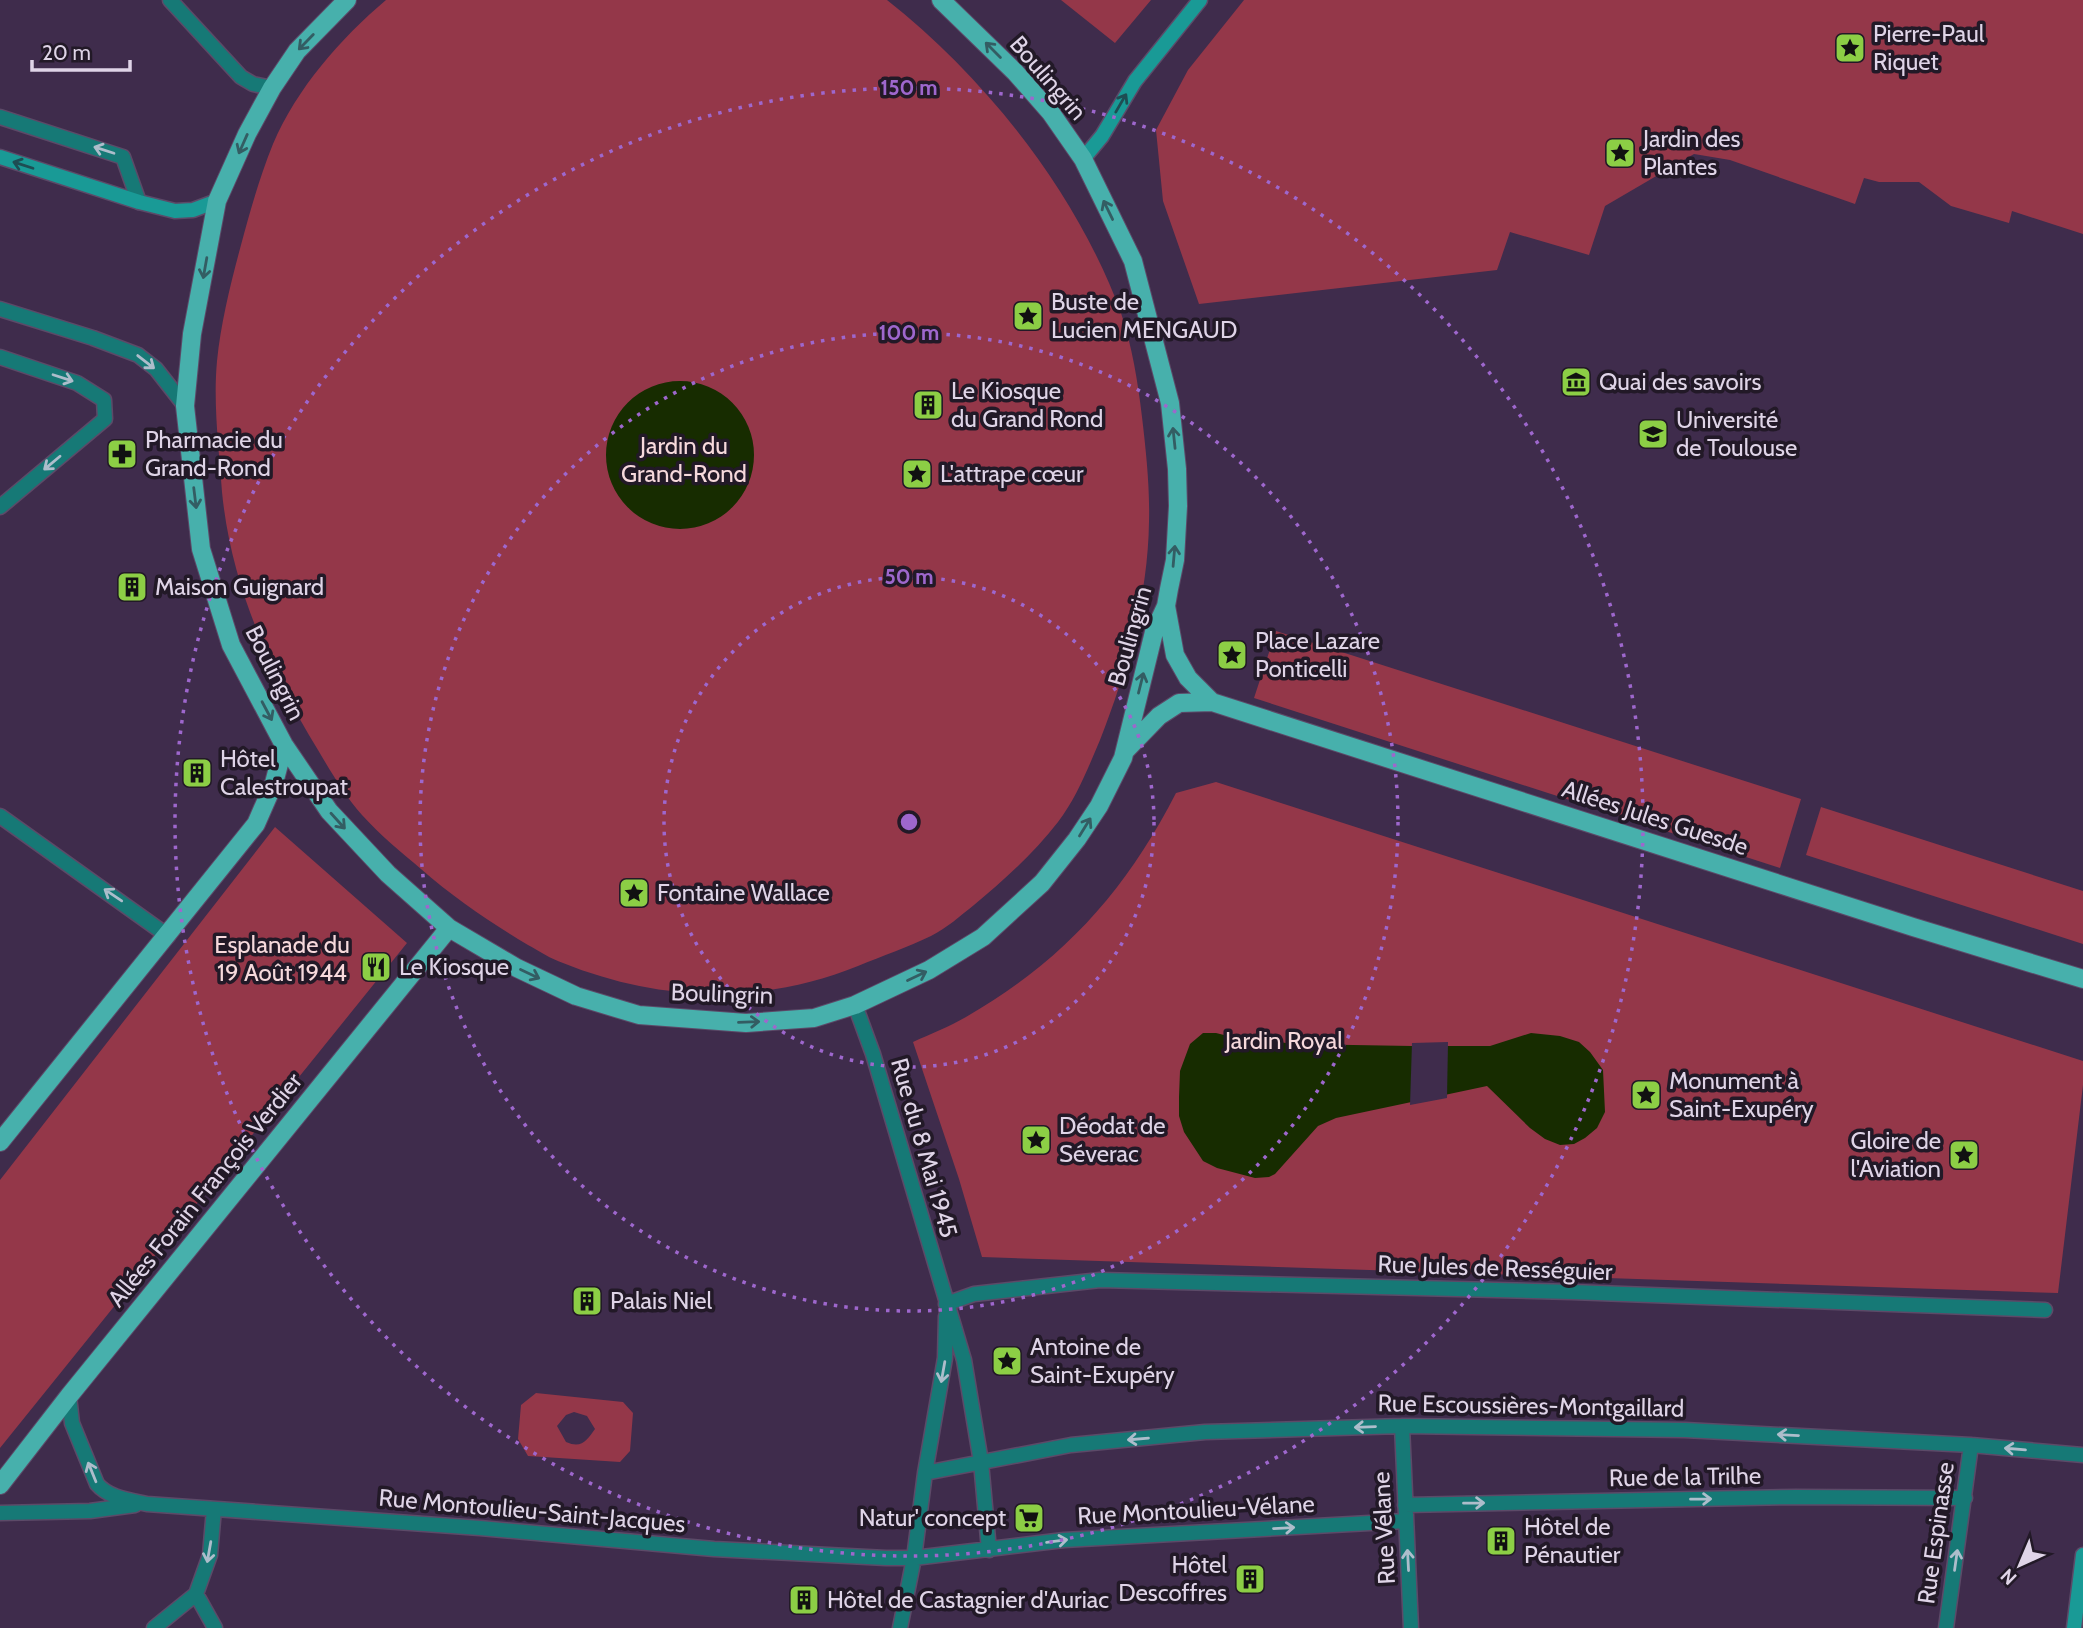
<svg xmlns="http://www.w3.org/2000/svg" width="2083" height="1628" viewBox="0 0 2083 1628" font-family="Cabin,sans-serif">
	<rect width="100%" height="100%" fill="#3f2c4c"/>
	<path fill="#943749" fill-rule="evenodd" d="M386 0H887C987 79 1077 193 1121 313 1132 346 1138 382 1142 417 1146 451 1150 487 1149 522 1148 595 1127 672 1100 740 1088 768 1077 797 1058 822 1034 853 1004 880 974 905 960 916 947 928 931 936 908 947 882 956 858 966 762 1005 660 1002 563 963 551 959 539 951 528 945 490 922 454 898 421 869 401 852 380 835 362 815 345 796 331 772 318 750 270 671 231 585 222 492 219 449 213 404 217 361 221 322 231 282 241 245 250 211 260 176 273 144 297 88 340 39 386 0Z
		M1061 0H1151L1115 43Z
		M1244 0H2083V234L2012 211 2009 223 1951 206 1919 182H1879L1864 178 1855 204 1730 160 1694 154 1605 206 1589 255 1510 232 1497 270 1199 304 1163 201 1156 130 1188 70Z
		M1276 631 1801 799 1780 868 1254 698Z
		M1216 782 2083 1061V1085L2058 1293 982 1257 959 1179 913 1042C930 1034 949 1027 966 1017 1063 961 1125 892 1176 793Z
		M1821 807 2083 891V944L1806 855Z
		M275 827 407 943 0 1448V1180Z
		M536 1393 623 1402 633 1413 630 1451 620 1462 528 1456 518 1439 521 1405ZM574 1412 587 1416 595 1429C587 1440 582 1449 566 1442L557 1426 566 1415Z"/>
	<path fill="#172c00" d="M606 455a74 74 0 1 1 148 0a74 74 0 1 1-148 0Z
		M1203 1033H1216L1228 1036 1294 1044 1412 1046H1490L1531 1033 1560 1036 1579 1042 1590 1052 1603 1070 1605 1112 1597 1128 1585 1138 1574 1144 1560 1145 1545 1139 1530 1128 1487 1086 1336 1118 1318 1126 1275 1174 1269 1177 1255 1178 1217 1168 1203 1161 1184 1132 1179 1116V1097L1180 1071 1190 1044Z"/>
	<path fill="#3f2c4c" d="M1448 1042 1447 1098 1410 1105 1412 1043Z"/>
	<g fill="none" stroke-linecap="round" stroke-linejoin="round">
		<g stroke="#5c4a68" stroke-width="17">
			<path id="street" d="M170 0 241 77 253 84 272 88
				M0 117 123 157 139 202
				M0 309 93 338 138 355 156 369 185 406
				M0 357 77 383 104 400 105 419 0 507
				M0 816 168 936
				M855 1005 873 1054 964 1360 981 1462 989 1550
				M946 1304 974 1294 1100 1280 1572 1292 2045 1310
				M69 1396 72 1423 97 1484C109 1498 129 1500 147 1504L480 1528 714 1549 886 1558H914L900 1628
				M1402 1426 1411 1628
				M925 1473 945 1358 946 1316
				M1405 1505 1796 1497 1965 1498
				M0 1513 90 1511 135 1505
				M1406 1521 1064 1540 914 1558 925 1473 1071 1445 1205 1432 1402 1426 1685 1430 1971 1445 2083 1455
				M196 1594 215 1628
				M154 1628 196 1594 210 1555 214 1509
				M1946 1628 1971 1445"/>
		</g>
		<g stroke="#5c4a68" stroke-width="17">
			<path id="secondary" d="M0 157 139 202 175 211 193 210 217 201
				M1083 159 1102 136 1135 81 1200 0
				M2074 1628 2083 1555"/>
		</g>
		<g stroke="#5c4a68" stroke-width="20">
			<path id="primary" d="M347 0 297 51 272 88 247 134 217 201 192 334 185 406 201 549 231 645 284 745 329 811 388 874 449 928 517 968 576 996 639 1015 746 1023 814 1018 855 1005 929 970 983 937 1042 883 1077 839 1099 806 1123 758 1154 632 1166 606 1169 589 1175 560 1178 506 1177 469 1170 403 1133 261 1083 159 1051 113 1015 72 941 0
				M1166 606 1175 655 1188 678 1212 702
				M1126 750 1159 716 1179 703 1212 702 1913 927 2083 979
				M0 1142 256 824 274 783 284 745
				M0 1485 69 1396 449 928"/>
		</g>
		<use href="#street" stroke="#167976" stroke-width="14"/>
		<use href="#secondary" stroke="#199a96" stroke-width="14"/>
		<use href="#primary" stroke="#47b0ac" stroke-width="18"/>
	</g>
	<defs><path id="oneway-shaft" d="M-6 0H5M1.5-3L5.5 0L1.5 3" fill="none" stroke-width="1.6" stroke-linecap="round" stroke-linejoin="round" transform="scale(1.75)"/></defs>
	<g stroke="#335d63">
		<use href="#oneway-shaft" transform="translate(306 42) rotate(134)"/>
		<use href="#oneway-shaft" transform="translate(993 50) rotate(-135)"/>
		<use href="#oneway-shaft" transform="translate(243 144) rotate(114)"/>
		<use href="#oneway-shaft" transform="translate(1108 210) rotate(-116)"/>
		<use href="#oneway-shaft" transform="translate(205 268) rotate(100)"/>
		<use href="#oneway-shaft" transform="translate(1174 438) rotate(-96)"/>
		<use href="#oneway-shaft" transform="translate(195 498) rotate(83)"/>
		<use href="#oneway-shaft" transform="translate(1174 556) rotate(-85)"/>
		<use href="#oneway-shaft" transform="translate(1141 683) rotate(-76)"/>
		<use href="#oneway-shaft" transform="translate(267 711) rotate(62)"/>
		<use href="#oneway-shaft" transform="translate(338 821) rotate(48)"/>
		<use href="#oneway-shaft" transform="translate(1085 827) rotate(-58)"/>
		<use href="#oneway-shaft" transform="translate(530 974) rotate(25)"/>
		<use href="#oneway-shaft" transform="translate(917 976) rotate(-25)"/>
		<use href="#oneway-shaft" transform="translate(749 1022) rotate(-2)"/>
	</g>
	<g stroke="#1e4d53">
		<use href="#oneway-shaft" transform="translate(1121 103) rotate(-60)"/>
		<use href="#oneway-shaft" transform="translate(23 165) rotate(-162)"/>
	</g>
	<g stroke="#adbdcb">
		<use href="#oneway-shaft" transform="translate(104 150) rotate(-162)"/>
		<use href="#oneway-shaft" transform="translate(146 362) rotate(38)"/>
		<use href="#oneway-shaft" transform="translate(63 378) rotate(18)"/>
		<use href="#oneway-shaft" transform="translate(52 463) rotate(140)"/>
		<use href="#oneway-shaft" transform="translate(113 895) rotate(-146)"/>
		<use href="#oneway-shaft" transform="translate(943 1372) rotate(100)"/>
		<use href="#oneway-shaft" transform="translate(1365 1427) rotate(178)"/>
		<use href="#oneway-shaft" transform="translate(1788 1435) rotate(-177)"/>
		<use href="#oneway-shaft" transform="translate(1138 1439) rotate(175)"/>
		<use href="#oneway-shaft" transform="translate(2015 1449) rotate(-175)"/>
		<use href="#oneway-shaft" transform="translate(92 1472) rotate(-112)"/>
		<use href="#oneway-shaft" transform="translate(1701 1499) rotate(-1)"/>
		<use href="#oneway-shaft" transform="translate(1474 1503) rotate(-1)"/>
		<use href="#oneway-shaft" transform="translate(1284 1528) rotate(-3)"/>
		<use href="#oneway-shaft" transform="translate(1057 1541) rotate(-7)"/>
		<use href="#oneway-shaft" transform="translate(209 1552) rotate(100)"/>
		<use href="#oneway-shaft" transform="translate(1408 1560) rotate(-93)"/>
		<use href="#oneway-shaft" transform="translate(1956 1560) rotate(-82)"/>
	</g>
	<g fill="none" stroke="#9e67cd" stroke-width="3.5" stroke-dasharray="3.5 7">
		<circle cx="909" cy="822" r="245"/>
		<circle cx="909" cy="822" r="489"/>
		<circle cx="909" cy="822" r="734"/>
	</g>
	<defs>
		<g id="sight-square" transform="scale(1.575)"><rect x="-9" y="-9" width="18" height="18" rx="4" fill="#8cce45" stroke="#221927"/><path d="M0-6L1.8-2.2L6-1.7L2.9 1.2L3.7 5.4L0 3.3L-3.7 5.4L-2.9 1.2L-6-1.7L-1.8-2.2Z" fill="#111"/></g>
		<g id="museum-square" transform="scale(1.575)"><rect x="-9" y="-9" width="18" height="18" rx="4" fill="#8cce45" stroke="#221927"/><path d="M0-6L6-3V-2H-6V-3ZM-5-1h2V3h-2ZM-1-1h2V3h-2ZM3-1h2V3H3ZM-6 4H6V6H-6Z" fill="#111"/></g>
		<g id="building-square" transform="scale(1.575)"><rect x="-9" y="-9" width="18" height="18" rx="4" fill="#8cce45" stroke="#221927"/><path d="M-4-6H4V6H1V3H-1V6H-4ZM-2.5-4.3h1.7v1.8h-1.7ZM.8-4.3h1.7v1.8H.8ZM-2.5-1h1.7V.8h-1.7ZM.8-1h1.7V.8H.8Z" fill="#111"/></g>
		<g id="university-square" transform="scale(1.575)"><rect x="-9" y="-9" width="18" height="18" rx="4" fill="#8cce45" stroke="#221927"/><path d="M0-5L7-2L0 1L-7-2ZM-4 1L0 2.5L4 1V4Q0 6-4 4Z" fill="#111"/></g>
		<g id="pharmacy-square" transform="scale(1.575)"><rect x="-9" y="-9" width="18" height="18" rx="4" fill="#8cce45" stroke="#221927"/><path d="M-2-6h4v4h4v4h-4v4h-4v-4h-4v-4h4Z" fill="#111"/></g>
		<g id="restaurant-square" transform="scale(1.575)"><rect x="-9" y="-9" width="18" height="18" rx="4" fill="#8cce45" stroke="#221927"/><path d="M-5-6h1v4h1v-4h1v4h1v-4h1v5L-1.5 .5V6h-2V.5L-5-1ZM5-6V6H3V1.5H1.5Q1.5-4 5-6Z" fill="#111"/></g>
		<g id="supermarket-square" transform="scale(1.575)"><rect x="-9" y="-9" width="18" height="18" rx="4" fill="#8cce45" stroke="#221927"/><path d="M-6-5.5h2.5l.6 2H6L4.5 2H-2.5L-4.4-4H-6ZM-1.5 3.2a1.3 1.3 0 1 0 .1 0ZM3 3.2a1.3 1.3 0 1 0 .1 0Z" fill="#111"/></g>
	</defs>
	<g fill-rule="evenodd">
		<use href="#sight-square" x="1850" y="48"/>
		<use href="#sight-square" x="1620" y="153"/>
		<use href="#sight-square" x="1028" y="316"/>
		<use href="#museum-square" x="1576" y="382"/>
		<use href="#building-square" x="928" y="405"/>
		<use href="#university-square" x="1653" y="434"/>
		<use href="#pharmacy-square" x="122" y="454"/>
		<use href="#sight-square" x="917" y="474"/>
		<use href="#building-square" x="132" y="587"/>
		<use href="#sight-square" x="1232" y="655"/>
		<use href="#building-square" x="197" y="773"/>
		<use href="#sight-square" x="634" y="893"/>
		<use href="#restaurant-square" x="376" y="967"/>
		<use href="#sight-square" x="1646" y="1095"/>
		<use href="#sight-square" x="1036" y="1140"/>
		<use href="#sight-square" x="1964" y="1155"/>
		<use href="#building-square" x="587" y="1301"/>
		<use href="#sight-square" x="1007" y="1361"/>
		<use href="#supermarket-square" x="1029" y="1518"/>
		<use href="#building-square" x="1501" y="1541"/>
		<use href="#building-square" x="1250" y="1579"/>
		<use href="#building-square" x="804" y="1600"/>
	</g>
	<g text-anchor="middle" stroke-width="7" stroke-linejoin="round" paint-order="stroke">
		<g font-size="24" fill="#dfd4e7" stroke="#221927" text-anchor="start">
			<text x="1873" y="42">Pierre-Paul<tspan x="1873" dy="28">Riquet</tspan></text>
			<text x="1643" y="147">Jardin des<tspan x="1643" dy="28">Plantes</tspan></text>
			<text x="1051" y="310">Buste de<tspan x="1051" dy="28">Lucien MENGAUD</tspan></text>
			<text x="1599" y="390">Quai des savoirs</text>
			<text x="951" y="399">Le Kiosque<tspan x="951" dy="28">du Grand Rond</tspan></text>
			<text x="1676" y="428">Université<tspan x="1676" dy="28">de Toulouse</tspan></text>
			<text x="145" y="448">Pharmacie du<tspan x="145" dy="28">Grand-Rond</tspan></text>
			<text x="940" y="482">L'attrape cœur</text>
			<text x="155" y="595">Maison Guignard</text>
			<text x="1255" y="649">Place Lazare<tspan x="1255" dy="28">Ponticelli</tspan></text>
			<text x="220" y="767">Hôtel<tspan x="220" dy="28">Calestroupat</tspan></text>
			<text x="657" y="901">Fontaine Wallace</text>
			<text x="399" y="975">Le Kiosque</text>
			<text x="1669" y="1089">Monument à<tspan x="1669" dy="28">Saint-Exupéry</tspan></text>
			<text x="1059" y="1134">Déodat de<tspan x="1059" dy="28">Séverac</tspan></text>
			<text x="1941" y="1149" text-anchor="end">Gloire de<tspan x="1941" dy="28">l'Aviation</tspan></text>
			<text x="610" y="1309">Palais Niel</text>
			<text x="1030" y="1355">Antoine de<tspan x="1030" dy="28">Saint-Exupéry</tspan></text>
			<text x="1006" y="1526" text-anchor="end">Natur' concept</text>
			<text x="1524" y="1535">Hôtel de<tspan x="1524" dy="28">Pénautier</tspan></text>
			<text x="1227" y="1573" text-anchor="end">Hôtel<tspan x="1227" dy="28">Descoffres</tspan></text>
			<text x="827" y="1608">Hôtel de Castagnier d'Auriac</text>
		</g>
		<g font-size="24" fill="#dfd4e7" stroke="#221927">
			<text transform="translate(1048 78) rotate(49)" y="8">Boulingrin</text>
			<text transform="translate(1130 636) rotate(-74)" y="8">Boulingrin</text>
			<text transform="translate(275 673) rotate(63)" y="8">Boulingrin</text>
			<text transform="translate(1655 818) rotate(18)" y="8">Allées Jules Guesde</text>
			<text transform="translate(722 994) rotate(2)" y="8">Boulingrin</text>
			<text transform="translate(924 1148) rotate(74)" y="8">Rue du 8 Mai 1945</text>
			<text transform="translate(205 1190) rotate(-51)" y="8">Allées Forain François Verdier</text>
			<text transform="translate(1495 1268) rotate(2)" y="8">Rue Jules de Rességuier</text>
			<text transform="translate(1531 1406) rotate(1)" y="8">Rue Escoussières-Montgaillard</text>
			<text transform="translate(1685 1477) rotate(-1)" y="8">Rue de la Trilhe</text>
			<text transform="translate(1196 1510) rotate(-3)" y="8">Rue Montoulieu-Vélane</text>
			<text transform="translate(532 1511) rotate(5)" y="8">Rue Montoulieu-Saint-Jacques</text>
			<text transform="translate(1384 1528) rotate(-93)" y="8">Rue Vélane</text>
			<text transform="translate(1936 1533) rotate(-82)" y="8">Rue Espinasse</text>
		</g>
		<g font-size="24" fill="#f6d9dc" stroke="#221927">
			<text x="684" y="454">Jardin du<tspan x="684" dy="28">Grand-Rond</tspan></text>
			<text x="282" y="953">Esplanade du<tspan x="282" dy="28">19 Août 1944</tspan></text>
			<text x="1284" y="1049">Jardin Royal</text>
		</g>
	</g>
	<circle cx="909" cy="822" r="10" fill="#9e67cd" stroke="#221927" stroke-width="3.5"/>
	<g font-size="21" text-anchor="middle" font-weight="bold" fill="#9e67cd" stroke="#221927" stroke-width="7" stroke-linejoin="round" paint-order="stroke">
		<text x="909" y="95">150 m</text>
		<text x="909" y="340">100 m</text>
		<text x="909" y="584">50 m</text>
	</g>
	<g transform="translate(2020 1565) rotate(224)" stroke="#221927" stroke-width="5" paint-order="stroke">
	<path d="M0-5L12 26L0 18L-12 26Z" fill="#dfd4e7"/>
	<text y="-10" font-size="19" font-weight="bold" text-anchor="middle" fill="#dfd4e7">N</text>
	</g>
	<path d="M32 60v10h98v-10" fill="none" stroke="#dfd4e7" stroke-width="3.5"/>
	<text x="42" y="60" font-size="21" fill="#dfd4e7" stroke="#221927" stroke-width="5" paint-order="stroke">20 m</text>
</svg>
